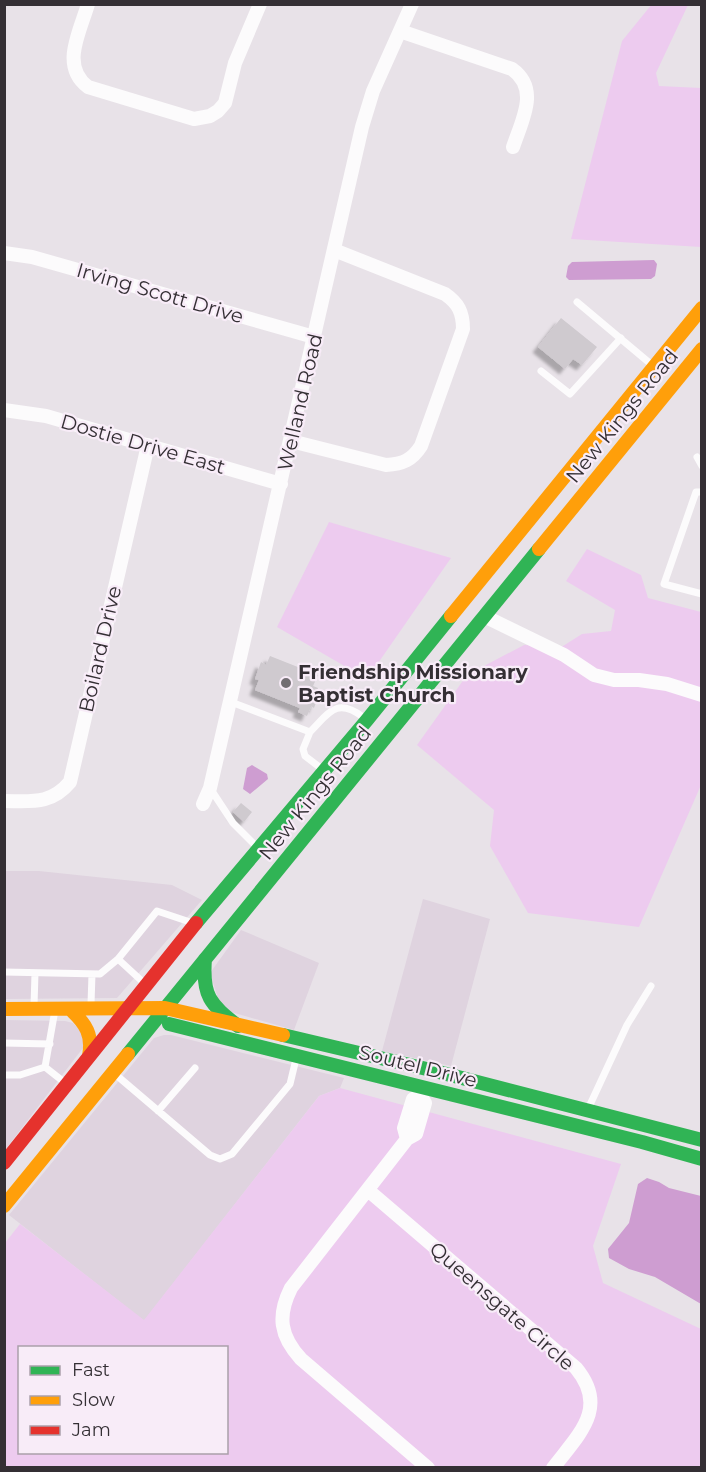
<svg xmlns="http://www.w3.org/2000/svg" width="706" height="1472" viewBox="0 0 706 1472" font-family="Montserrat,sans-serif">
	<defs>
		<filter id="shadow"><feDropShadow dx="-5.5" dy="5.5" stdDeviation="1.5" flood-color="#0004"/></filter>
	</defs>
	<rect width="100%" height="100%" fill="#e8e2e8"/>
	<path fill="#dfd3df" d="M4 871H39L172 885 202 900 117 998 5 999Z
		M423 899 490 919 451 1066 382 1051Z
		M241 930 319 963 294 1030 231 1012 220 1005 210 973Z
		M5 1020 65 1021 73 1023 89 1040 5 1150Z
		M164 1035H171L344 1078 340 1088 319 1096 144 1321 9 1215 154 1038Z"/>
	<path fill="#edcbef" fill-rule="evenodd" d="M652 4 688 5 656 73 659 86 701 88V247L571 239 622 41Z
		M329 522 451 558 367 679 277 627Z
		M587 549 641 575 648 598 701 612V785L639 927 528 913 490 846 494 810 417 745 467 675 524 645 563 646 582 634 611 631 615 610 566 581Z
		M340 1088 621 1164 593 1246 603 1283 701 1329V1467L5 1468V1243L20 1224 144 1320 319 1096ZM20 1348H226V1452H20Z"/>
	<path fill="#ce9dd1" d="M654 260 657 264 655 276 651 279 569 280 566 277 568 266 572 262Z
		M252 765 267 774 268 779 250 794 243 789 247 768Z
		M647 1178 659 1182 669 1188 701 1196V1304L655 1277 629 1269 609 1258 608 1249 629 1223 638 1184Z"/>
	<path fill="#cfcacf" filter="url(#shadow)" d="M561 318 597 347 582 365 573 359 565 369 538 347Z
		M270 656 318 675 313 686 318 688 316 693 319 694 314 708 311 706 307 716 298 712 300 708 255 690 259 680 255 679 261 662 266 665Z
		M241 803 252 812 244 822 233 812Z"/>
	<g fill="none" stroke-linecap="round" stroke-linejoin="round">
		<path stroke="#fcfbfc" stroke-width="7" d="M577 302 652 365
			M541 371 570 394 621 338
			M697 457 702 466
			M702 492H696L664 584 702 594
			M231 702 310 732 303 749 305 756 322 769
			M310 732C329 713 336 697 363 717
			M210 788 233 823 255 845
			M118 959 144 983
			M4 972 100 974 118 959 157 911 190 922
			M91 1004 92 974
			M34 1006 35 973
			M55 1010 45 1067 64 1082
			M4 1043 50 1044
			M115 1074 210 1155 220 1159 232 1154 290 1084 296 1059
			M4 1075H20L45 1067
			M588 1109 627 1025 651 986
			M158 1111 195 1068"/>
		<path stroke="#fcfbfc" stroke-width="14" d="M88 4C80 32 60 66 88 87L194 119 210 116 218 111 225 103 235 63 260 4
			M400 31 512 69C540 89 522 120 513 147
			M4 253 32 257 314 337
			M4 410 46 416 281 484
			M291 441 386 465C403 464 412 460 421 446L463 329C463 312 458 303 445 294L334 250
			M484 616 564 655 594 675 614 680H639L667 684 702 695
			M4 801C31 801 51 805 70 782L148 445
			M203 804 210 788 362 127 373 91 412 4
			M420 1095 425 1103 416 1134 407 1139 291 1288C277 1316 280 1336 301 1359L428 1468
			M407 1139 404 1128 413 1099 420 1095 423 1088
			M369 1191 576 1368C609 1408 579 1434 553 1468"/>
		<path stroke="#30b455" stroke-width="14" d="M196 923 367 720 451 616
			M205 959C202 996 210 1004 238 1026
			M169 1024 642 1142 702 1159
			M283 1035 431 1070 702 1140
			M128 1054 539 549"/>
		<path stroke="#ff9f0a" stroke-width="14" d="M539 549 702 349
			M451 616 702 308
			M4 1009 165 1008 283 1035
			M71 1010C86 1024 93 1035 89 1056
			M4 1206 128 1054"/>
		<path stroke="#e5322d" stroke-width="14" d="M4 1163 196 923"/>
	</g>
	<circle fill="#736e73" stroke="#f8ecf8" stroke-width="2" cx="286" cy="683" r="6"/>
	<g text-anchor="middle" stroke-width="4.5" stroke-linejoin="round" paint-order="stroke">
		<g font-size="20" fill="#342f34" stroke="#f8ecf8">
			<text transform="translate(160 293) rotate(16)" y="7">Irving Scott Drive</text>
			<text transform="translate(300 402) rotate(-77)" y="7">Welland Road</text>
			<text transform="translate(622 416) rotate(-51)" y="7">New Kings Road</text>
			<text transform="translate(143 444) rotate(16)" y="7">Dostie Drive East</text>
			<text transform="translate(100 649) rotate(-77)" y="7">Boilard Drive</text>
			<text transform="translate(315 793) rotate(-51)" y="7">New Kings Road</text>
			<text transform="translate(418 1066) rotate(14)" y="7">Soutel Drive</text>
			<text transform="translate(502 1306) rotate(41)" y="7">Queensgate Circle</text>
		</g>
		<g font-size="20" font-weight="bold" fill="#342f34" stroke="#f8ecf8" text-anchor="start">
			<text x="298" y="679">Friendship Missionary<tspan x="298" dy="23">Baptist Church</tspan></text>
		</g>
	</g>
	<rect width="706" height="1472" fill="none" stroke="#342f34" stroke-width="12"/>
	<rect x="18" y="1346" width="210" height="108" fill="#f8ecf8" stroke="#aaa0aa" stroke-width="1.5"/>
	<rect x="30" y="1366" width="30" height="9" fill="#30b455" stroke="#aaa0aa" stroke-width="1.5"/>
	<text x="72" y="1376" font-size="18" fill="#342f34">Fast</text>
	<rect x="30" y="1396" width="30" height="9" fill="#ff9f0a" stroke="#aaa0aa" stroke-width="1.5"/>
	<text x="72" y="1406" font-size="18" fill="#342f34">Slow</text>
	<rect x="30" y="1426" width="30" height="9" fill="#e5322d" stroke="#aaa0aa" stroke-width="1.5"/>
	<text x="72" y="1436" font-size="18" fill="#342f34">Jam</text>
</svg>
